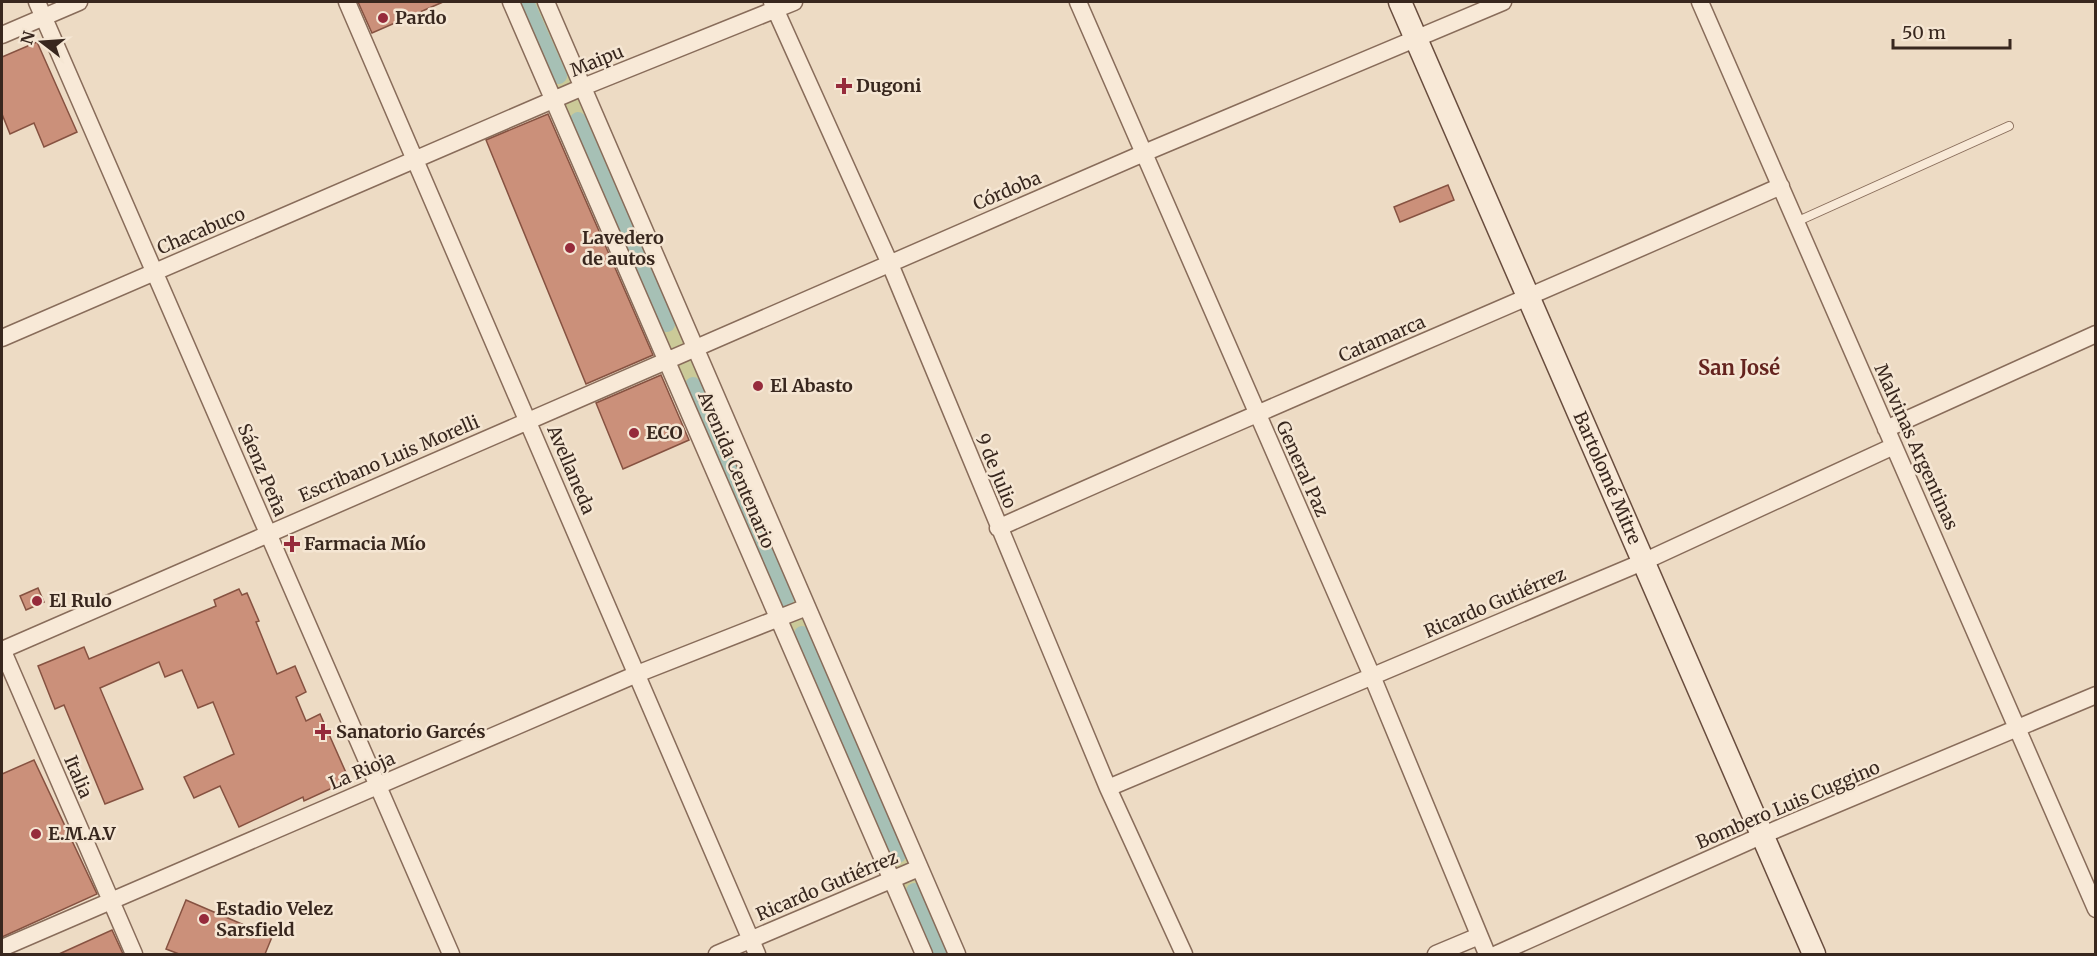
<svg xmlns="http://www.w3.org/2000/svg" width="2097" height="956" viewBox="0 0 2097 956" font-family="Merriweather,serif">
	<rect width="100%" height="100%" fill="#eddbc4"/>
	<path fill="#cbca98" d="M514 2H542L953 954H928Z"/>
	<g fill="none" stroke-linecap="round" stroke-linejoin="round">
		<path stroke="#a6c0b5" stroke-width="16" d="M526 2 559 76
			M578 120 667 324
			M693 385 786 599
			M802 634 898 855
			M914 891 941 954"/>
	</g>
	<path fill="#cb907a" stroke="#865241" stroke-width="1.5" d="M358 2H443L372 33Z
		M37 42 77 132 44 147 34 123 10 134 2 114V57Z
		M548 114 653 355 586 384 486 140Z
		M1448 185 1454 200 1400 222 1394 207Z
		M661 375 689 440 623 469 596 403Z
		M38 588 44 602 26 610 20 596Z
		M239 589 242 595 247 593 259 621 256 622 277 674 295 666 306 692 296 697 306 721 320 714 347 775 341 778 343 783 304 801 303 797 239 827 220 786 194 798 184 777 234 754 213 702 198 708 182 670 165 677 159 662 100 688 143 789 105 804 64 705 55 709 38 666 84 647 89 659 216 606 214 600Z
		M34 760 97 894 2 937V774Z
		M186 900 272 937 265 954H179L166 949Z
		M112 930 123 954H59Z"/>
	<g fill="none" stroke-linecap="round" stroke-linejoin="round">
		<g stroke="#886c5a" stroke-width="10">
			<path id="lane" d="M1796 222 2009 126"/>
		</g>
		<g stroke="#886c5a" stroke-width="19">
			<path id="street" d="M37 2 451 954
				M347 2 757 954
				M511 2 924 954
				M546 2 957 954
				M772 2 890 264 1108 788 1184 954
				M1078 2 1372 676 1487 954
				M1700 2 2096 909
				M2 35 79 2
				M2 338 583 87 794 2
				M1886 429 2096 334
				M998 528C1258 411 1521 302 1781 186
				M2 649 134 954
				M2 650 1144 153 1503 2
				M1108 788 1645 561 1894 446
				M2 948 637 674 807 607
				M717 954 919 868
				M1436 954 1479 936
				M1497 954 1763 835 2096 695"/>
		</g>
		<g stroke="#694d3e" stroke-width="25">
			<g id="secondary">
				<path id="s1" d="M1400 2 1814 954"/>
			</g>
		</g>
		<use href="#lane" stroke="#f8e9d7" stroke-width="8"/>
		<use href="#street" stroke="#f8e9d7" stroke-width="16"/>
		<use href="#secondary" stroke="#f8e9d7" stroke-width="22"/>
	</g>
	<g fill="#962b3b" stroke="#f5e6d3" stroke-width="2">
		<circle cx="383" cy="18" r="6"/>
		<path d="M841 77h6v6h6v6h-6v6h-6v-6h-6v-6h6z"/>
		<circle cx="570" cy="248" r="6"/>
		<circle cx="758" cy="386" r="6"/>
		<circle cx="634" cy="433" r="6"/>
		<path d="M289 535h6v6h6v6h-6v6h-6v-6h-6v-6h6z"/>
		<circle cx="37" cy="601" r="6"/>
		<path d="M320 723h6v6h6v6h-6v6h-6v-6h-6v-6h6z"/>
		<circle cx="36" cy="834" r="6"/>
		<circle cx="204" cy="919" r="6"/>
	</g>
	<g text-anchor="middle" stroke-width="5" stroke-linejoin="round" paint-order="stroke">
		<g font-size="18" font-weight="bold" fill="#38271e" stroke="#f5e6d3" text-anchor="start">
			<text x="395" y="24">Pardo</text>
			<text x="856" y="92">Dugoni</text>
			<text x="582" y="244">Lavedero<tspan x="582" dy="21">de autos</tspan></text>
			<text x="770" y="392">El Abasto</text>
			<text x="646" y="439">ECO</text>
			<text x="304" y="550">Farmacia Mío</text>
			<text x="49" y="607">El Rulo</text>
			<text x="336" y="738">Sanatorio Garcés</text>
			<text x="48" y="840">E.M.A.V</text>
			<text x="216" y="915">Estadio Velez<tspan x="216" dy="21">Sarsfield</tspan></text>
		</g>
		<g font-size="18" fill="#38271e" stroke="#f5e6d3">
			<text transform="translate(597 61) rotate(-22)" y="6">Maipu</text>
			<text transform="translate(1007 191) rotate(-23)" y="6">Córdoba</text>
			<text transform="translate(201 231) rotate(-23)" y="6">Chacabuco</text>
			<text transform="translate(1382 339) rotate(-23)" y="6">Catamarca</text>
			<text transform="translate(1916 447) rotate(66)" y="6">Malvinas Argentinas</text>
			<text transform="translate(389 459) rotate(-23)" y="6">Escribano Luis Morelli</text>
			<text transform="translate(1302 469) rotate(66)" y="6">General Paz</text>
			<text transform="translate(262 470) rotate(67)" y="6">Sáenz Peña</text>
			<text transform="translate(571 470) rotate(67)" y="6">Avellaneda</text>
			<text transform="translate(736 470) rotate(67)" y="6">Avenida Centenario</text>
			<text transform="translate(996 471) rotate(68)" y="6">9 de Julio</text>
			<text dy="6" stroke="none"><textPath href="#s1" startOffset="519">Bartolomé Mitre</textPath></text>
			<text transform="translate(1495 603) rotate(-23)" y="6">Ricardo Gutiérrez</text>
			<text transform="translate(362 771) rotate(-23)" y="6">La Rioja</text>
			<text transform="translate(78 777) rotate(67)" y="6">Italia</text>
			<text transform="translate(1788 805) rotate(-23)" y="6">Bombero Luis Cuggino</text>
			<text transform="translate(827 886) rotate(-23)" y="6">Ricardo Gutiérrez</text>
		</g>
		<g font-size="20" font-weight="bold" fill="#64231e" stroke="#f5e6d3">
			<text x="1739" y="375">San José</text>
		</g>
	</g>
	<rect width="2097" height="956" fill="none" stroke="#38271e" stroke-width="6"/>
	<g transform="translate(42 42) rotate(287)" stroke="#f5e6d3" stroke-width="4.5" paint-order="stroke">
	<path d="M0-4.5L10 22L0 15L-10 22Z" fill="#38271e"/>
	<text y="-9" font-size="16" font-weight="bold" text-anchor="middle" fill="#38271e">N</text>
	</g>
	<path d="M1893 39v9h117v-9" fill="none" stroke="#38271e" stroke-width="3"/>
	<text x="1902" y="39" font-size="18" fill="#38271e" stroke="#f5e6d3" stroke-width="4.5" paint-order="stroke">50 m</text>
</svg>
